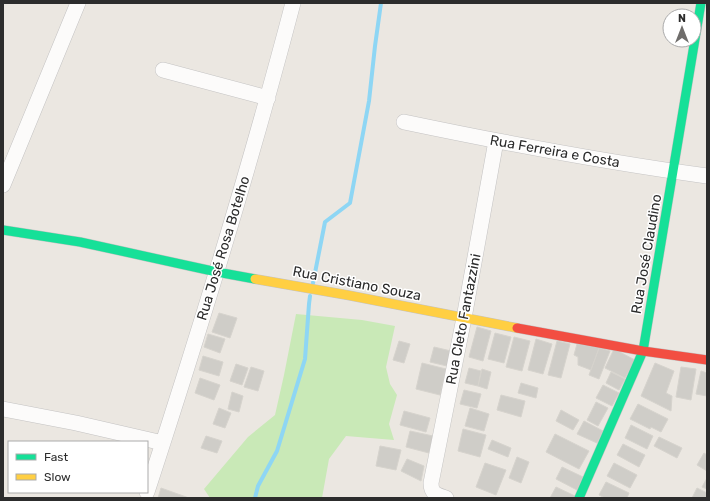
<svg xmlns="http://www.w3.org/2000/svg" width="710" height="501" viewBox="0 0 710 501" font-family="Rubik,sans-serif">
	<rect width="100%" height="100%" fill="#ebe7e1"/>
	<path fill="#c9e9b7" d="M296 314 362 320 395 326 386 367 390 384 397 395 389 424 394 440 346 436 329 459 322 498H210L204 489 248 437 275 415 284 375Z"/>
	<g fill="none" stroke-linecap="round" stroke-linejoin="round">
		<path stroke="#8ed6f4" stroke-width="4" d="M313 283 325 222 350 203 369 101 375 46 381 3
			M255 498 258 486 277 451 305 359 309 304 310 296"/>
	</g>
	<path fill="#cfcdc8" stroke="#d6d3cd" d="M219 313 237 318 230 338 212 332Z
		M477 327 491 331 483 361 469 357Z
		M495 333 511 337 504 363 488 359Z
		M208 334 225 339 220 353 204 347Z
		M514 337 530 341 522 371 506 367Z
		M536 339 552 344 543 374 528 370Z
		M399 341 410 344 404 363 393 360Z
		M557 341 570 344 561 378 548 375Z
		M577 344 599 348 591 370 578 365V357L574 355Z
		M434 347 451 351 447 366 430 362Z
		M599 348 610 351 599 379 589 375Z
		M614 349 635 360 625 378 605 368Z
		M203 356 223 362 219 376 199 370Z
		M422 363 446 369 440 395 416 389Z
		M655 363 674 371 666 393 672 396 671 411 641 396Z
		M236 364 248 368 242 385 230 381Z
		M251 367 264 371 258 391 244 387Z
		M681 367 696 369 691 400 676 397Z
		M469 368 481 371 478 386 465 383Z
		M482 369 491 372 487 389 478 386Z
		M701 371 707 373V396L696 394Z
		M611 372 625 379 619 390 606 383Z
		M200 378 220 385 214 400 195 393Z
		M521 383 538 388 536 398 518 393Z
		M603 385 619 393 612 406 596 398Z
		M464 390 481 394 477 408 460 404Z
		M232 392 243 396 239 412 228 409Z
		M501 395 525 401 521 417 497 410Z
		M596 402 608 408 598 426 587 420Z
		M638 404 668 419 661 432 651 427 650 429 630 419Z
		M219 408 231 413 225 428 213 424Z
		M470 408 489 414 484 431 465 426Z
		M561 410 579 420 573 430 556 421Z
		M404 411 430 418 426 432 400 425Z
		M584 421 603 431 597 443 577 434Z
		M631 425 653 436 647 449 625 438Z
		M463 429 486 435 480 457 458 451Z
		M410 431 433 436 429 453 406 447Z
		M555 434 589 451 579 469 546 452Z
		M206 436 222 441 217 453 201 448Z
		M659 437 682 448 677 458 654 446Z
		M492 440 511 448 508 457 488 449Z
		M623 444 645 455 639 467 617 455Z
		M380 446 401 450 396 470 376 466Z
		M704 453 707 455V471L697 465Z
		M517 457 529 462 521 483 509 478Z
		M407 459 424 466 421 481 401 471Z
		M485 463 506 470 496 495 476 487Z
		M614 463 637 475 630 488 607 476Z
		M562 467 583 477 577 490 556 479Z
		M707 478V489L702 487Z
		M606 482 629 493 627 498H605L599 495Z
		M556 487 575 496 574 498H550Z
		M161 488 189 498H158Z
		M697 488 707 493V498H692Z"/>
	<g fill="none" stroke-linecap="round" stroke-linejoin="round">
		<g stroke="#c4c3c3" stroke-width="16">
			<path id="street" d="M163 70 268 98
				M404 122C504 143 605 162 707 176
				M3 185 78 3
				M3 409 76 423 163 443
				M147 492C200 330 250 167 293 3
				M446 498C437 495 431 494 431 483L464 318 496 141"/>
		</g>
		<g stroke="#c4c3c3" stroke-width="10">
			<path id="fast" d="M3 230 80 242 217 272 255 279
				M579 498 643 351 701 3"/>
		</g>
		<g stroke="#c4c3c3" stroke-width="10">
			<path id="slow" d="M255 279 347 295 517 328"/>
		</g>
		<g stroke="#c4c3c3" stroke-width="10">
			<path id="jam" d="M517 328 643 351 707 360"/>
		</g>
		<use href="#street" stroke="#fcfbfa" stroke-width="15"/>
		<use href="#fast" stroke="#16e098" stroke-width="9"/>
		<use href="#slow" stroke="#ffcf43" stroke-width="9"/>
		<use href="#jam" stroke="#f24e42" stroke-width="9"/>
	</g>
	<g text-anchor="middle" stroke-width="3" stroke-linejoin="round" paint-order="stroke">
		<g font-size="14" fill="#2c2c2c" stroke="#fff">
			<text transform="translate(555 151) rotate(10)" y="5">Rua Ferreira e Costa</text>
			<text transform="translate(223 248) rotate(-73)" y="5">Rua José Rosa Botelho</text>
			<text transform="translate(646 254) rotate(-80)" y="5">Rua José Claudino</text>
			<text transform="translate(357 283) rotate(11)" y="5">Rua Cristiano Souza</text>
			<text transform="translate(463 319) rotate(-79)" y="5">Rua Cleto Fantazzini</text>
		</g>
	</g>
	<rect width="710" height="501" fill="none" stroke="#2c2c2c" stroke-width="8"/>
	<rect x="8" y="441" width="140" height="52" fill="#ffffff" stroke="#ababab"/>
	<rect x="16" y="454" width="20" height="6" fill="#16e098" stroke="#ababab"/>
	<text x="44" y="461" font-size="12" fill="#2c2c2c">Fast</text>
	<rect x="16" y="474" width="20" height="6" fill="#ffcf43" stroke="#ababab"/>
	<text x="44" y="481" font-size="12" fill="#2c2c2c">Slow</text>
	<g transform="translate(682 28)"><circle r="19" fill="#ffffff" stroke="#ababab"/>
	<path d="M0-3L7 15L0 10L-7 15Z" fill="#6f6d6b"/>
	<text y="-6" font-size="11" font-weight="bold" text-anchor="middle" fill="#2c2c2c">N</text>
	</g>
</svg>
